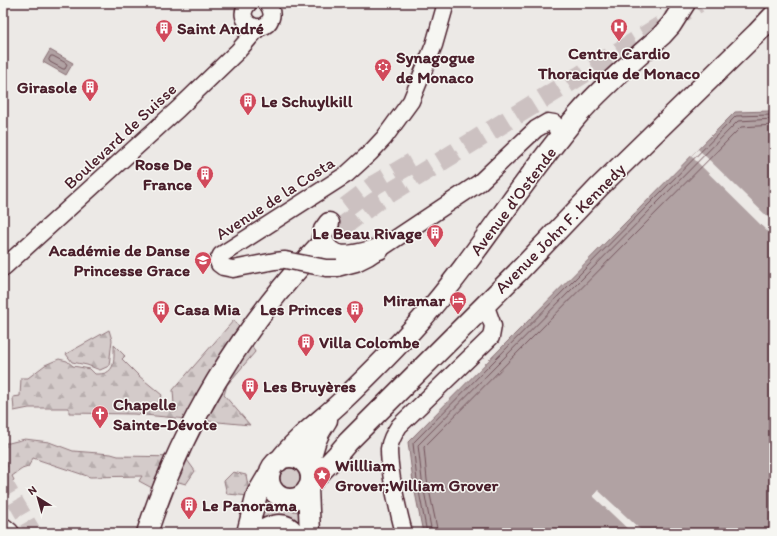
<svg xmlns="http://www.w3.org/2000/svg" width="777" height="536" viewBox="0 0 777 536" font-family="Itim,sans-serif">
	<defs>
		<pattern id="forest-firs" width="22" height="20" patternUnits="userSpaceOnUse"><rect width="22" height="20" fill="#d4cbca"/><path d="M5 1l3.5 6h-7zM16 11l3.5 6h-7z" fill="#b8aeae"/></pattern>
	</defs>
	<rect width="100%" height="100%" fill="#ece9e6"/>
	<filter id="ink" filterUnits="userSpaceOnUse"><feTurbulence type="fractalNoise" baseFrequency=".025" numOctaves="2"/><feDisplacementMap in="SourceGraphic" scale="8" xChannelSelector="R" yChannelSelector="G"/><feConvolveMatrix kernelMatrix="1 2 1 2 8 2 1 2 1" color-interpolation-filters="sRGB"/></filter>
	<g filter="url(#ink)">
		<path fill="url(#forest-firs)" stroke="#8f757a" d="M234 320 252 346 255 352 227 385 224 395 250 425 134 414 69 413V408H29L14 411 13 397 20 396 21 378H28L45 365 59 359 67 361 73 366 90 369 95 374C116 375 114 362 114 345L125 356 122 359 139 376 162 395 160 400 172 411 176 412 178 408 174 405 173 390Z
			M109 330 112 340 109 366 100 370 87 365 72 362 66 354Z
			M25 439 49 442 73 451 111 454 118 456 185 457 195 471 186 484 156 476 152 488 139 481 142 476 90 477 33 458 28 467 22 469 12 476 14 480 3 487V443H9Z
			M233 472 246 475 250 496 227 494 224 481Z"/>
		<path fill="#d4cbca" stroke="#8f757a" d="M280 478a10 10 0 1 1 20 0a10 10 0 1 1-20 0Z
			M269 502 279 508 299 512 304 531 263 518V514L267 503Z"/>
		<path fill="#b1a2a3" stroke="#886e73" d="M50 50 73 63 66 75 43 62Z
			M774 108V533H423L413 482 408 442 735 112 771 111Z"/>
		<path fill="#ece9e6" d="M698 149 774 223V238L691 156Z
			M598 490 644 533H632L593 496Z"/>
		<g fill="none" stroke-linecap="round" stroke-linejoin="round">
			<path stroke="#73535b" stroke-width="1" d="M51 56H53L66 63 67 65 65 69H63L50 62 49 60Z
				M427 533 417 481 413 443 736 116 771 115 774 113
				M432 533 422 480 418 445 738 121 774 119
				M438 533 427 480 424 447 741 127 774 125"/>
			<path stroke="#ccc1c1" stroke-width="16" stroke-dasharray="16 8" stroke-linecap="butt" d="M3 480 34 533"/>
			<path stroke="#ccc1c1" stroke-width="20" stroke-dasharray="20 10" stroke-linecap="butt" d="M346 207 376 184 412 163
				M317 248 334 233 375 202 698 3"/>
			<g stroke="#4a1f2b" stroke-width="19">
				<path id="minor" d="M249 3C231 20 263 39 271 18 273 12 270 7 267 3
					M285 260 275 261 233 269 223 267 219 264 218 261 221 255 347 174 370 153 384 138 411 101 434 45 446 3
					M3 268 178 109 238 51 259 27
					M337 268 356 263 368 257 479 183 536 129 548 122 554 123 559 134 557 141
					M404 533C398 510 389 472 389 449 390 440 394 434 399 426L491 337 493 326 485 304"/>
			</g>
			<g stroke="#4a1f2b" stroke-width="23">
				<path id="major" d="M329 223 324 230 322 238C330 266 359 254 379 249
					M269 478a21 21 0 1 1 42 0a21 21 0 1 1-42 0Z
					M279 461C297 437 321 421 342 401 369 375 396 348 421 320 477 256 521 182 577 116 602 87 633 61 662 35L671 25 685 3
					M309 469C311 451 316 435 327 420
					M311 482 337 455 348 442 517 273 599 187 757 33 774 15
					M308 488 310 533
					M3 528 9 533
					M147 533C181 427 241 329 317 248
					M247 533 257 494 270 472
					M259 533C270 525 285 520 294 533"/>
			</g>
			<use href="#minor" stroke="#f6f6f2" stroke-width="16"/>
			<use href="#major" stroke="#f6f6f2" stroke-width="20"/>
			<g stroke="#4a1f2b" stroke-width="19" stroke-linecap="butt">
				<path id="minor-bridge" d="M285 260 326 268H337"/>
			</g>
			<use href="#minor-bridge" stroke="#f6f6f2" stroke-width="16"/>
		</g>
	</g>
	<defs>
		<g id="hospital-pin" transform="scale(0.9)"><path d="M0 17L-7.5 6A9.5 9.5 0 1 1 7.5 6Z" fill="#d1495b" stroke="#f6f6f2"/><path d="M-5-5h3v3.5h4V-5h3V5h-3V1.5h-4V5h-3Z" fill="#fff"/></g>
		<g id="building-pin" transform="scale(0.9)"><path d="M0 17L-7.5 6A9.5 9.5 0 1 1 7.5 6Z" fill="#d1495b" stroke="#f6f6f2"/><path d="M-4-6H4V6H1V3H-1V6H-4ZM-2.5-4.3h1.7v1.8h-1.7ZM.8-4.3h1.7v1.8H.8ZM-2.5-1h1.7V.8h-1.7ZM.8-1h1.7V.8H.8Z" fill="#fff"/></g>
		<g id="synagogue-pin" transform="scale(0.9)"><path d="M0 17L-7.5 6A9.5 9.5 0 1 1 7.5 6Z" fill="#d1495b" stroke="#f6f6f2"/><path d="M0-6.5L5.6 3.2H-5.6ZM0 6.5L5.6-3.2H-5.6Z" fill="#fff"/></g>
		<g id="school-pin" transform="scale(0.9)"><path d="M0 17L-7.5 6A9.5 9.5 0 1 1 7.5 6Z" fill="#d1495b" stroke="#f6f6f2"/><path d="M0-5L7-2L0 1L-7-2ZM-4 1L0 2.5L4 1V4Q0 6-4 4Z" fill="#fff"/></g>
		<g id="hotel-pin" transform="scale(0.9)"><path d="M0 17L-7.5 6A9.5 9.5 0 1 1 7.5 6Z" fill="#d1495b" stroke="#f6f6f2"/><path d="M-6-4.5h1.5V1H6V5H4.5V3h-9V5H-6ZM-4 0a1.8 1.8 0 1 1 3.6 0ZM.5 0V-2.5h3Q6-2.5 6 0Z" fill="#fff"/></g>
		<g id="church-pin" transform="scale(0.9)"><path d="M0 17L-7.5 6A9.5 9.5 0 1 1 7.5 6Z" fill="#d1495b" stroke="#f6f6f2"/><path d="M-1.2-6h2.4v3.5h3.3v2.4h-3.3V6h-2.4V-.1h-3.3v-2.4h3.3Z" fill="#fff"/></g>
		<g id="sight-pin" transform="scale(0.9)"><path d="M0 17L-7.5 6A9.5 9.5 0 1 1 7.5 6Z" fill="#d1495b" stroke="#f6f6f2"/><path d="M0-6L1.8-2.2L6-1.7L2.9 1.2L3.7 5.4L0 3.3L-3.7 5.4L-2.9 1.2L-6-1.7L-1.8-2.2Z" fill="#fff"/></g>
	</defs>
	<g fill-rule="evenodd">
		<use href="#hospital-pin" x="619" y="27"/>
		<use href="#building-pin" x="164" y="28"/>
		<use href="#synagogue-pin" x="383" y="67"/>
		<use href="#building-pin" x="90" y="87"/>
		<use href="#building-pin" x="248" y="101"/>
		<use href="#building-pin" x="205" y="174"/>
		<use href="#building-pin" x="435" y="233"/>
		<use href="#school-pin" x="203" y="260"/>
		<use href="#hotel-pin" x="458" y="300"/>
		<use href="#building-pin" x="161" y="309"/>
		<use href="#building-pin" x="355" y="309"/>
		<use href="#building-pin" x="306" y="342"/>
		<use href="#building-pin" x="250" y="386"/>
		<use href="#church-pin" x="100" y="414"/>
		<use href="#sight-pin" x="322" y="475"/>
		<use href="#building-pin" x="189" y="505"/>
	</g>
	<g text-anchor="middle" stroke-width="3" stroke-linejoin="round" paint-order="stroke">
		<g font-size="17" font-weight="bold" fill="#4a1f2b" stroke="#f6f6f2" text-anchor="start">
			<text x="177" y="34">Saint André</text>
			<text x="619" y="59" text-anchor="middle">Centre Cardio<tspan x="619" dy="20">Thoracique de Monaco</tspan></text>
			<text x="396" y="63">Synagogue<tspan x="396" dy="20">de Monaco</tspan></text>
			<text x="77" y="93" text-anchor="end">Girasole</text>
			<text x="261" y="107">Le Schuylkill</text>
			<text x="192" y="170" text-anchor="end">Rose De<tspan x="192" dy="20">France</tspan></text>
			<text x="422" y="239" text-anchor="end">Le Beau Rivage</text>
			<text x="190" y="256" text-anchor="end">Académie de Danse<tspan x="190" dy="20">Princesse Grace</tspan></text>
			<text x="445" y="306" text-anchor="end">Miramar</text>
			<text x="174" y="315">Casa Mia</text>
			<text x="342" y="315" text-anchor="end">Les Princes</text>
			<text x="319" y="348">Villa Colombe</text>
			<text x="263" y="392">Les Bruyères</text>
			<text x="113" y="410">Chapelle<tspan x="113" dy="20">Sainte-Dévote</tspan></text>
			<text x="335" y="471">Willliam<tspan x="335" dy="20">Grover;William Grover</tspan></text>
			<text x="202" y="511">Le Panorama</text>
		</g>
		<g font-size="17" fill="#4a1f2b" stroke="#f6f6f2">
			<text transform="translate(120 136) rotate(-43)" y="6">Boulevard de Suisse</text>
			<text transform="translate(275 198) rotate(-33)" y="6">Avenue de la Costa</text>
			<text transform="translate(513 201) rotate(-53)" y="6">Avenue d'Ostende</text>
			<text transform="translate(560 228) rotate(-45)" y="6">Avenue John F. Kennedy</text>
		</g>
	</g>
	<rect width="777" height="536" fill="none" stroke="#f6f6f2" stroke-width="16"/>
	<rect x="8" y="8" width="761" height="520" fill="none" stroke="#4a1f2b" stroke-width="1.5" filter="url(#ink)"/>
	<g transform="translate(38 498) rotate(323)" stroke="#f6f6f2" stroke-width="3" paint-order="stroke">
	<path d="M0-3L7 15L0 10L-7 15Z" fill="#4a1f2b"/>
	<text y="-6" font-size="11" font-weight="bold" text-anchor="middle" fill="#4a1f2b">N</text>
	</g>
</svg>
